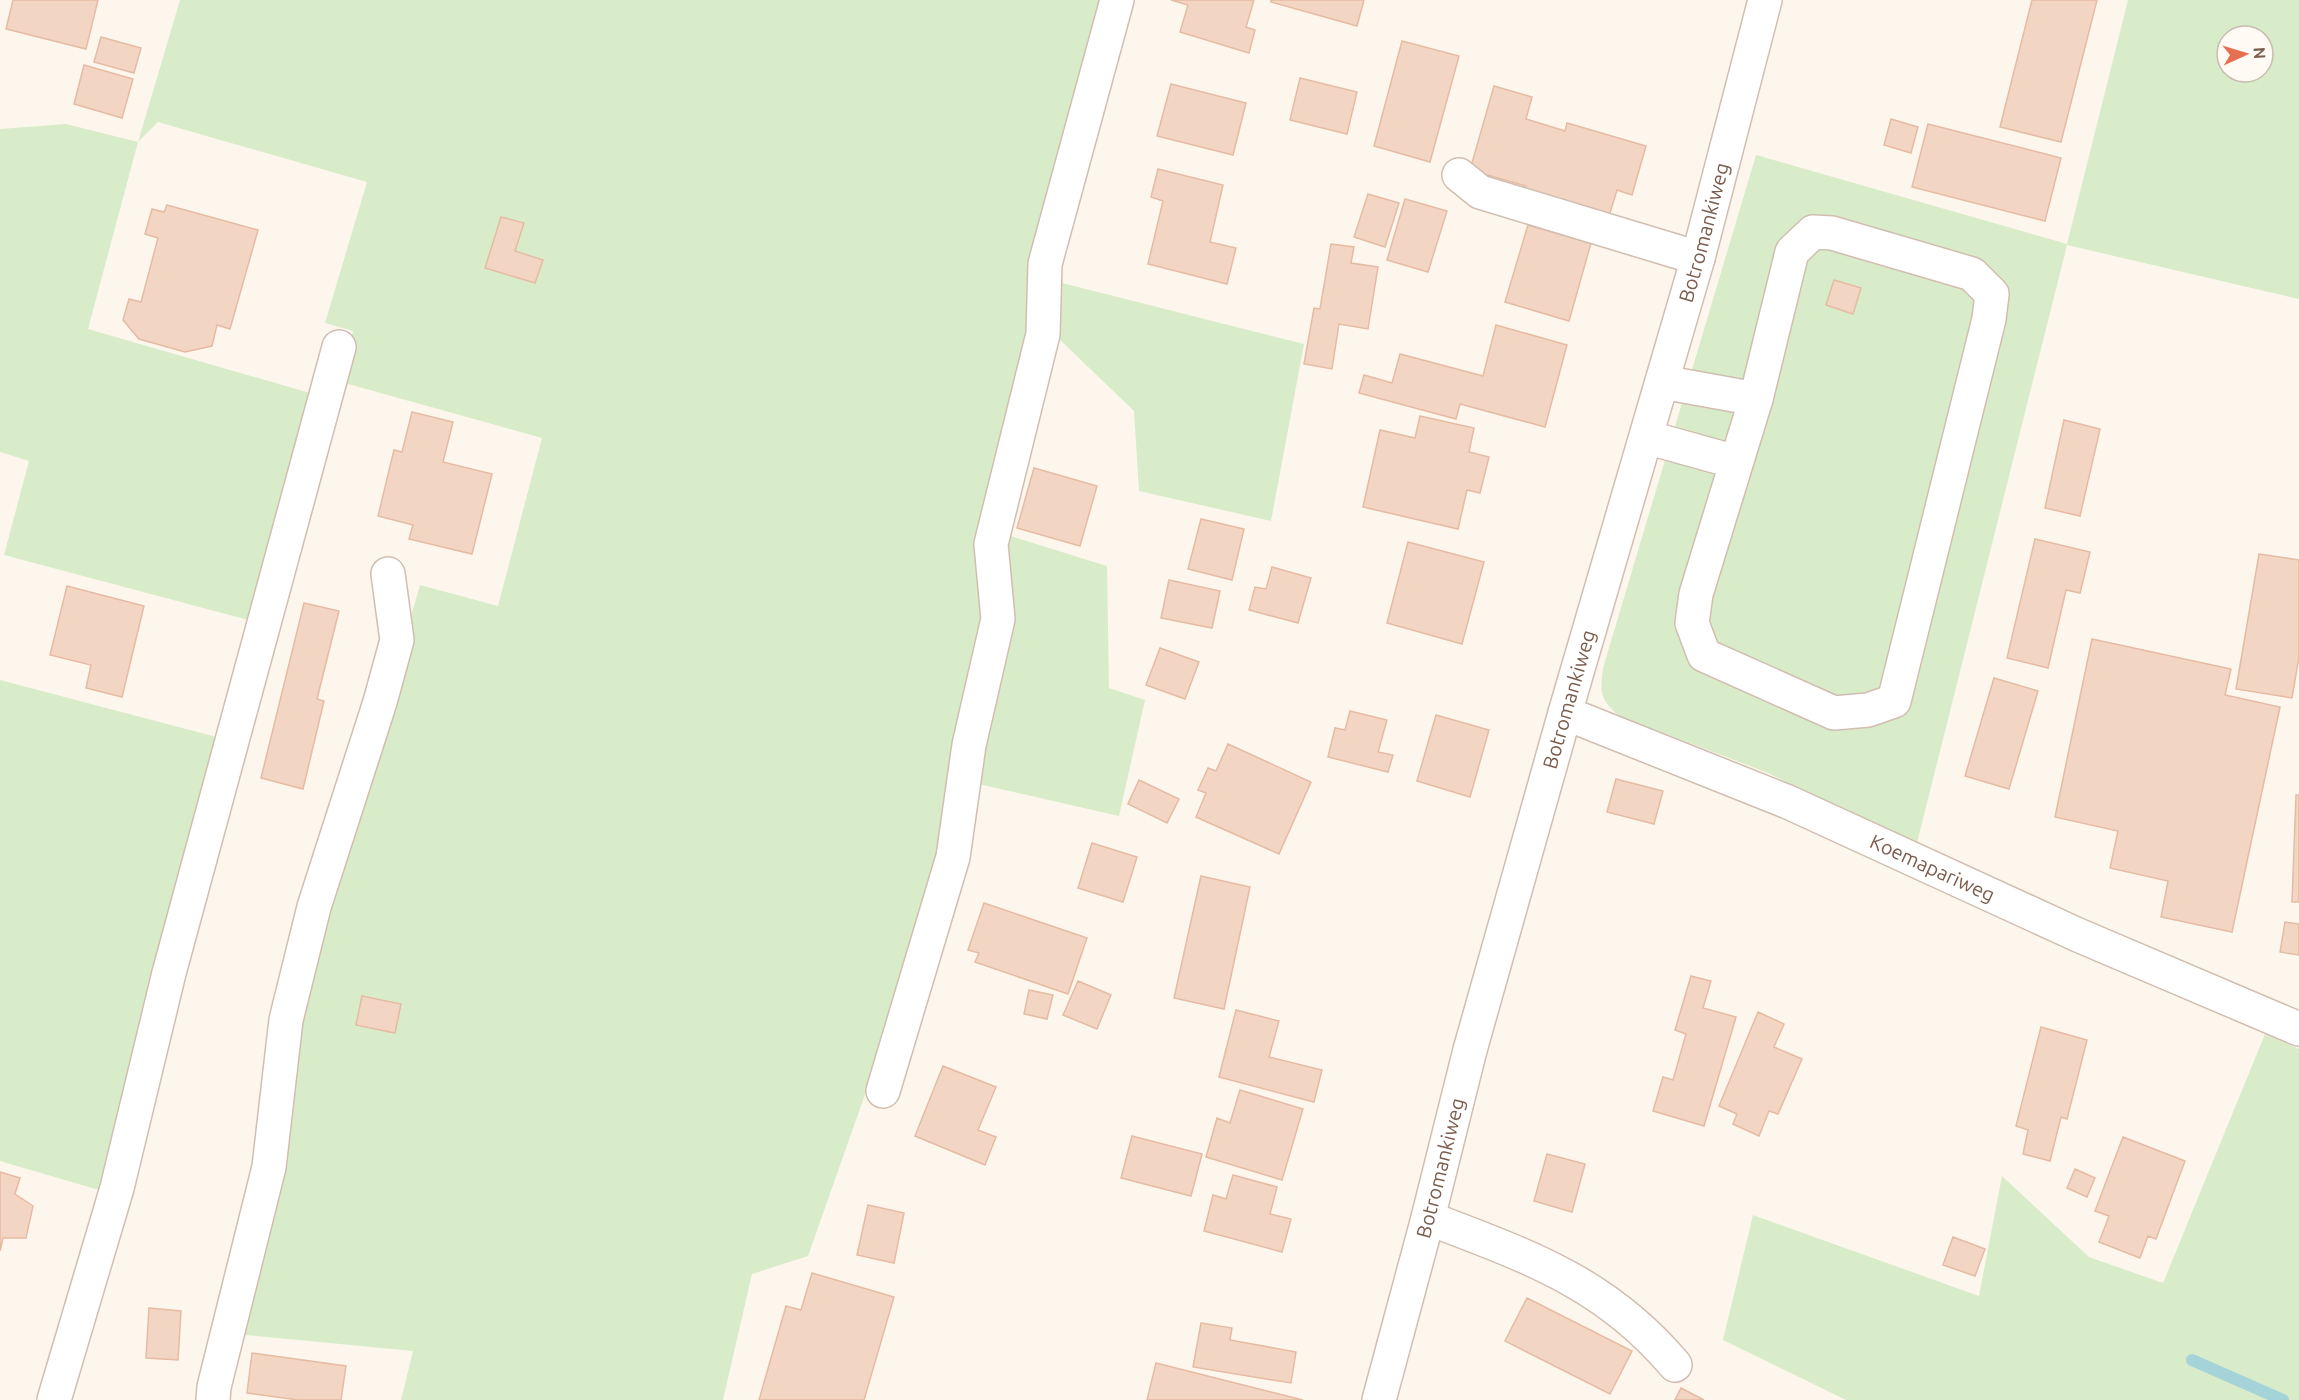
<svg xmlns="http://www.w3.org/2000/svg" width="2299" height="1400" viewBox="0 0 2299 1400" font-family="Ubuntu,sans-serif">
	<rect width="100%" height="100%" fill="#fdf6ec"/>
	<path fill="#d8ecc9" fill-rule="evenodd" d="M180 0H1105L1033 328 988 619 941 861 868 1086 808 1256 752 1274 723 1400H401L413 1351 235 1334 295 1017 420 585 498 606 542 438 341 382 353 331 325 323 367 182 158 122 138 142 88 329 317 395 256 622 4 555 29 461 0 452V129L66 124 138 142Z
		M2128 0H2299V299L2067 245 1917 843 1871 825 1768 773 1619 716C1600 699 1600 693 1603 668L1756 155 2067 244ZM2227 36H2263V72H2227Z
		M1054 281 1304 344 1271 521 1139 491 1134 411 1058 338Z
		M1004 534 1107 566 1109 688 1145 700 1119 816 974 783Z
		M0 680 224 739 106 1192 0 1161Z
		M2265 1034 2299 1049V1400H1846L1723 1340 1753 1215 1979 1296 2002 1176 2089 1257 2163 1283Z"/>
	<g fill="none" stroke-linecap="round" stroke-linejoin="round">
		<path stroke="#a5d3da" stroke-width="12" d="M2192 1360 2283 1400"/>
	</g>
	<path fill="#f3d5c3" stroke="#e6bba3" stroke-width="1.5" d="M13 0H98L86 49 6 29Z
		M1171 0H1254L1246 27 1255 30 1249 53 1180 32 1188 5Z
		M1271 0H1364L1357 26 1271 2Z
		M2032 0H2097L2061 142 2000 127Z
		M101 37 141 48 134 73 94 62Z
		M1402 41 1459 56 1430 162 1374 146Z
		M84 65 133 79 122 118 74 104Z
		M1300 78 1357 92 1347 134 1290 120Z
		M1171 84 1246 103 1233 155 1157 136Z
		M1494 86 1532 97 1526 119 1565 131 1567 123 1646 146 1632 195 1617 190 1609 216 1524 192 1526 186 1470 170Z
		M1891 119 1918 127 1911 153 1884 145Z
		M1928 124 2061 158 2045 221 1912 187Z
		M1158 169 1223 185 1210 242 1236 248 1227 284 1148 264 1163 201 1151 197Z
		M1368 194 1399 203 1385 247 1354 237Z
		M1405 199 1447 211 1428 272 1387 260Z
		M167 205 258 230 230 329 217 325 212 346 185 352 139 339 123 320 129 299 141 302 158 238 145 234 152 209 164 212Z
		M501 217 524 223 515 251 543 260 535 283 485 268Z
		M1528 225 1591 243 1569 321 1505 302Z
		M1331 244 1354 247 1351 263 1378 267 1368 329 1339 324 1332 369 1304 364 1314 308 1320 309Z
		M1834 280 1861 288 1853 314 1826 305Z
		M1496 325 1567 345 1545 427 1460 404 1456 419 1359 393 1364 375 1392 383 1400 354 1483 376Z
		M412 412 453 422 443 462 492 474 472 554 409 539 413 525 378 516 394 450 402 452Z
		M1420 416 1474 428 1469 452 1489 457 1480 493 1467 490 1458 529 1363 507 1380 430 1415 438Z
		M2064 420 2100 429 2080 516 2045 508Z
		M1034 468 1097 486 1080 546 1017 528Z
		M1201 519 1244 529 1232 580 1188 569Z
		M2035 539 2090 552 2080 593 2066 590 2048 668 2007 658Z
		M1408 542 1484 562 1462 644 1387 623Z
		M2259 554 2299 560V657L2292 698 2236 689Z
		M1272 567 1311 578 1298 623 1249 610 1255 587 1266 589Z
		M1169 580 1220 591 1212 628 1161 618Z
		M67 586 144 606 122 697 86 688 91 665 50 655Z
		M304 603 339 611 317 699 324 701 303 789 261 778Z
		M2092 639 2231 669 2225 695 2280 707 2232 932 2161 917 2168 881 2110 868 2118 831 2055 817Z
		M1160 648 1199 662 1185 699 1146 685Z
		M1994 678 2038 691 2009 789 1965 776Z
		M1350 711 1387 720 1378 752 1393 755 1388 772 1328 757 1335 728 1345 730Z
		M1436 715 1489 730 1470 797 1417 781Z
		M1228 744 1311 782 1279 854 1196 817 1206 793 1198 790 1208 768 1216 771Z
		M1616 779 1663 791 1654 824 1607 812Z
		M1139 780 1179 799 1167 823 1128 804Z
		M2296 795H2299V902H2292Z
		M1092 843 1137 857 1123 902 1078 888Z
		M1201 876 1250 887 1224 1009 1174 998Z
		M984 903 1087 938 1068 994 975 962 979 953 968 950Z
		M2285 922 2299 924V955L2280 952Z
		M1691 976 1711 981 1703 1008 1736 1017 1704 1126 1653 1111 1663 1077 1673 1080 1686 1034 1675 1030Z
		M1078 981 1111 995 1097 1029 1063 1015Z
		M1029 990 1053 995 1047 1019 1024 1014Z
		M362 996 401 1004 395 1033 356 1025Z
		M1236 1010 1279 1021 1269 1057 1322 1070 1314 1102 1219 1077Z
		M1758 1012 1784 1024 1774 1047 1802 1059 1778 1114 1769 1111 1759 1136 1733 1124 1737 1114 1719 1106Z
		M2041 1027 2087 1040 2067 1119 2061 1117 2050 1161 2023 1154 2028 1130 2016 1126Z
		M943 1066 996 1087 978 1130 996 1137 985 1165 915 1136Z
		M1240 1090 1303 1109 1282 1180 1206 1157 1217 1118 1230 1123Z
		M1132 1136 1202 1154 1191 1196 1121 1178Z
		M2123 1137 2185 1161 2156 1239 2148 1236 2140 1258 2099 1242 2109 1216 2095 1211Z
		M1547 1154 1585 1164 1572 1212 1534 1201Z
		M2075 1169 2095 1178 2087 1197 2067 1188Z
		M0 1172 20 1178 15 1194 33 1206 26 1238H3L0 1251Z
		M1233 1175 1277 1187 1270 1214 1291 1219 1282 1252 1204 1231 1213 1195 1226 1199Z
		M868 1205 904 1213 894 1263 857 1255Z
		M1953 1237 1985 1249 1975 1276 1943 1265Z
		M812 1273 894 1297 864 1400H759L786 1306 801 1310Z
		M1527 1298 1632 1351 1610 1394 1505 1341Z
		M149 1308 181 1311 178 1360 146 1358Z
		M1201 1323 1232 1328 1230 1340 1296 1352 1291 1383 1193 1367Z
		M252 1353 346 1366 341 1400H298L247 1393Z
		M1156 1363 1303 1400H1147Z
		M1681 1388 1704 1400H1675Z"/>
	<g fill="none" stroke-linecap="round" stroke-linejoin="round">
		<g stroke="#d1beb0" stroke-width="36">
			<g id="minor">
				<path d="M1459 175 1480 192 1698 258"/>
				<path d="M1813 232 1832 233 1972 274 1992 294 1989 319 1894 701 1868 710 1834 713 1704 655 1692 623 1696 594 1756 399 1792 252Z"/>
				<path d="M1662 382 1756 399"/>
				<path d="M1646 437 1736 462"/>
				<path id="s1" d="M1565 713 1788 802 2078 935 2299 1029"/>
				<path d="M883 1091 953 857 969 745 998 619 991 544 1043 334 1045 264 1117 0"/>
				<path d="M1428 1218C1527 1256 1605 1282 1675 1365"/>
				<path d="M54 1400 117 1188 169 973 339 347"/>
				<path d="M213 1400 214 1387 269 1167 286 1020 314 907 380 702 397 640 388 574"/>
				<path id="s2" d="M1379 1400 1428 1218 1470 1050 1565 713 1698 258 1765 0"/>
			</g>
		</g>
		<use href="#minor" stroke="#fff" stroke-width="33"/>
	</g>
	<g text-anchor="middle" stroke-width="4.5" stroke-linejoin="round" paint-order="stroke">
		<g font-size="20" fill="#7a5c4d" stroke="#fffaf3">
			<text dy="7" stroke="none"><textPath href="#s2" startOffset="1212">Botromankiweg</textPath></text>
			<text dy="7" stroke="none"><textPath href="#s2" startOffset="726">Botromankiweg</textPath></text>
			<text dy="7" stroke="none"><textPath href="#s1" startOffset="399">Koemapariweg</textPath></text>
			<text dy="7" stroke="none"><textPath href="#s2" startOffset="240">Botromankiweg</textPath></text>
		</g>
	</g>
	<g transform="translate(2245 54) rotate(86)"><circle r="28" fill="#fffaf3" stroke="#cabbb1" stroke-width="1.5"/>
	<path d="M0-4.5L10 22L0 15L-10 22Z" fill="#e76f51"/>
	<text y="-9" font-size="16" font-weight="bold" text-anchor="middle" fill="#7a5c4d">N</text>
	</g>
</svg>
